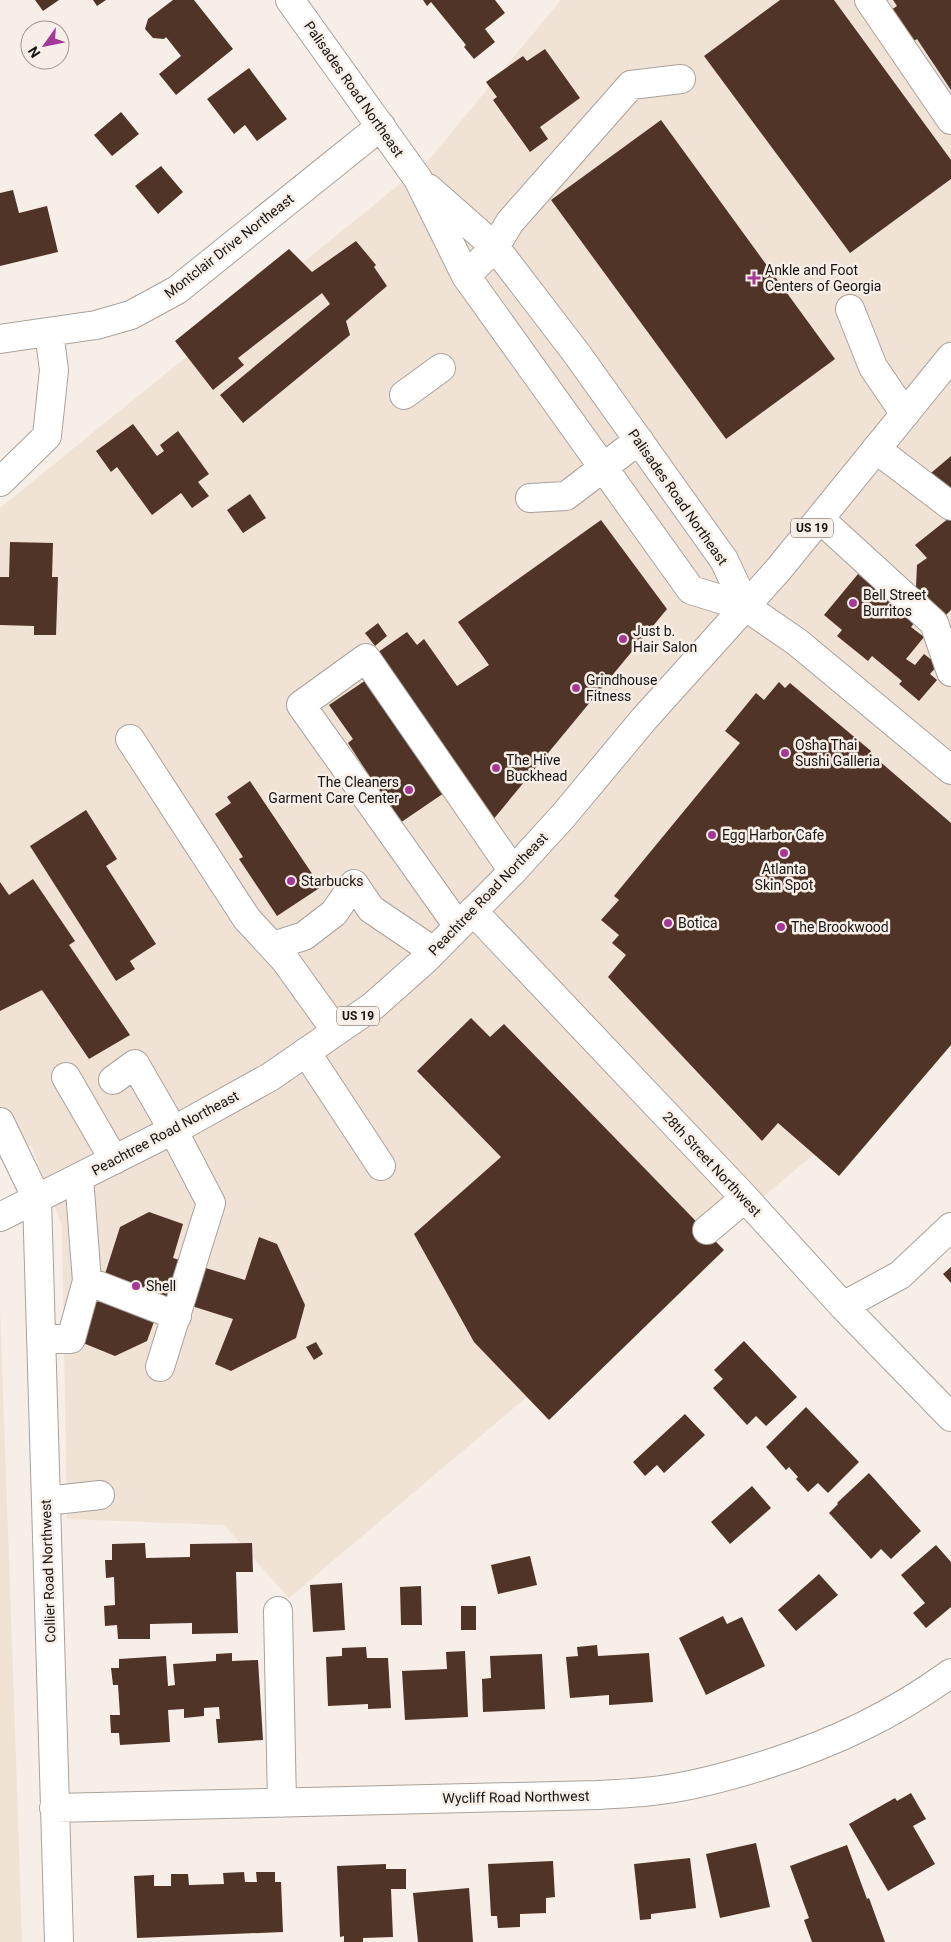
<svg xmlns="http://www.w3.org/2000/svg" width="951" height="1942" viewBox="0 0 951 1942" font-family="Roboto,sans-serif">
	<rect width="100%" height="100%" fill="#f6eee7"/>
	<path fill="#f0e2d5" d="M561 0H951V1038L289 1598 224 1525 67 1519 62 1226 31 1145 0 1160V508L427 162Z
		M0 1309 15 1729 22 1942H0Z"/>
	<path fill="#503427" d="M35 0H59L43 11Z
		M93 0H106L97 6Z
		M173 0H194L233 49 176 95 159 74 181 56 166 37 164 39 153 38 145 29 148 19Z
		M423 0H495L505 13 485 29 495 42 474 59 464 47 466 45 431 2 427 6Z
		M780 0H834L951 160V179L850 253 704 56Z
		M893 0H951V90L917 39 909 44 888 12 897 6Z
		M545 49 580 98 540 127 548 139 530 152 493 100 497 97 486 82 523 56 527 61Z
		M249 68 287 119 257 141 245 125 234 134 207 99Z
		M121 112 139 134 112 156 94 135Z
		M661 120 835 359 726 439 551 200Z
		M161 166 183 192 158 214 135 186Z
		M13 190 19 213 47 206 58 252 0 266V193Z
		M356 241 376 265 374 267 387 286 346 321 350 335 243 423 220 395 330 304 322 293 238 358 244 365 213 390 175 341 289 249 312 272Z
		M133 424 157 456 164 451 160 445 178 431 209 474 198 482 209 496 192 508 181 493 152 515 117 467 111 472 96 451Z
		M951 456V491L948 493 931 473Z
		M250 494 266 518 243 533 227 510Z
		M949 518 951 521V610L943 618 916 587 917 565 927 558 915 545Z
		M601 520 667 609 492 821 374 655 407 632 417 645 424 639 457 686 489 665 458 622Z
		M10 542 53 543 52 577H58L56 635H34V626L0 625V577H9Z
		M858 574 915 622 911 627 924 637 906 659 915 665 924 654 938 665 930 674 937 680 919 701 899 684 902 681 872 656 868 661 837 636 842 630 824 615Z
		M378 623 387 636 375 646 365 633Z
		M366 680 444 793 400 823 348 743 353 739 329 705Z
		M779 682 785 688 790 683 871 751 870 753 951 823V1045L839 1176 778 1123 762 1141 608 977 626 955 612 943 619 935 601 920 619 900 614 896 740 743 725 731 756 693 764 700Z
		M250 781 321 887 277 916 239 859 243 857 215 814 231 803 227 797Z
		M86 810 117 859 106 866 156 944 130 961 135 969 116 981 30 846Z
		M33 879 75 941 69 945 130 1035 89 1059 42 990 0 1011V882L9 895Z
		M471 1018 490 1037 504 1024 724 1250 549 1420 474 1342 414 1234 501 1157 417 1071Z
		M149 1212 183 1224 173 1258 245 1280 259 1237 277 1244 305 1305 296 1338 231 1371 215 1364 233 1319 163 1297 147 1341 115 1356 83 1343 120 1227Z
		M951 1267V1283L943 1274Z
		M744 1341 797 1397 766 1426 756 1416 747 1425 713 1388 723 1379 714 1370Z
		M316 1342 323 1354 314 1360 306 1347Z
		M806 1407 859 1462 828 1493 818 1483 808 1492 796 1479 798 1477 789 1467 786 1470 766 1447Z
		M685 1414 705 1435 664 1473 657 1465 645 1476 633 1462Z
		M869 1473 921 1531 891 1559 881 1549 871 1559 829 1513 838 1504 837 1503Z
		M752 1486 771 1508 730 1544 711 1522Z
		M145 1543 146 1558 190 1557V1544L252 1543 253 1572H236L238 1633 192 1634V1623L150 1624V1639H118L117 1625 105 1626 104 1606 115 1605 114 1577 106 1578 105 1560H112V1544Z
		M936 1545 951 1562V1607L926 1628 913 1613 925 1603 901 1575Z
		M530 1556 537 1585 498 1594 491 1565Z
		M819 1574 838 1595 796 1631 778 1610Z
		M342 1583 345 1630 313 1632 310 1585Z
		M421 1586 422 1625H401L400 1587Z
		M461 1606H476V1630H461Z
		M723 1616 727 1624 742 1617 765 1666 706 1695 679 1638Z
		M597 1645 598 1656 649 1653 653 1702 609 1705V1695L570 1698 566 1657 578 1656 577 1647Z
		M366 1647 367 1658H388L391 1708 368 1709V1704L328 1706 326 1657 342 1656V1648Z
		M465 1651 468 1717 405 1720 402 1671 447 1669 446 1652Z
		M232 1653V1661L258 1660 263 1740 218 1743 216 1719H220L219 1707 204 1708V1716L184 1718V1709L168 1710 170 1742 120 1745 119 1733H111L110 1715H120L118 1685H113L111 1668H119V1659L166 1656 168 1686 175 1685 173 1664 216 1661V1654Z
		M542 1654 545 1709 483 1712 482 1679 491 1678 490 1656Z
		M911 1793 926 1819 913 1826 935 1864 888 1891 849 1824 895 1798 897 1801Z
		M756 1843 770 1907 720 1918 706 1854Z
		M847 1845 867 1899 869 1898 885 1942H812L804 1920 809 1918 790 1866Z
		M690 1858 696 1908 651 1914V1919L640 1920 634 1864Z
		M553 1861 555 1897 546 1898V1913L520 1914V1927L498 1928 497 1916H491L488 1864Z
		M386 1864V1869H406V1889H391L393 1937 363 1938V1942H344V1936L340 1937 337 1866Z
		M244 1872 245 1882H257L256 1872H275V1882H281L283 1932 137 1938 134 1876 154 1875V1886H171V1874H188L189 1885 224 1884 223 1873Z
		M469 1888 473 1942H418L413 1893Z"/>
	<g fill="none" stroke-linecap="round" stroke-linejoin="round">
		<g stroke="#a9a29c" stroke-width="30">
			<path id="minor" d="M290 0 418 179 466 276 691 590 746 607 797 642 951 770
				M869 0 951 120
				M428 188 495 247 577 354 724 560 746 607
				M466 276 495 247 510 222 631 85 681 79
				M850 309 873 367 905 414
				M0 339 96 325 131 315 177 290 381 126
				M404 395 441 368
				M876 449 951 506
				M0 482 47 436 54 370 49 332
				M530 498 566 496 639 440
				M820 519 934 623 951 672
				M130 739 247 919 285 960 336 1031
				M473 911 745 1198 843 1306 951 1417
				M458 926 301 705 366 658 513 871
				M273 946 304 936 334 913 354 884 371 909 433 951
				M306 1052 381 1166
				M66 1077 114 1160
				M113 1080 135 1064 173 1130 211 1203 160 1367
				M0 1122 37 1199 59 1942
				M707 1230 745 1198
				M87 1281 177 1316
				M843 1306 900 1275 951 1227
				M41 1339H71L87 1281 79 1178
				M46 1501 100 1495
				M278 1611 282 1803
				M54 1808 597 1795C618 1794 640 1793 661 1790 698 1785 733 1775 768 1764 836 1742 893 1715 951 1673"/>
		</g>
		<g stroke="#a9a29c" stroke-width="30">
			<path id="highway" d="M0 1217 187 1123 270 1077 373 1006 426 959 513 871 564 815 644 719 778 570 951 357"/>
		</g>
		<use href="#minor" stroke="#fff" stroke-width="28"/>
		<use href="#highway" stroke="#fff" stroke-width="28"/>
	</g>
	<g fill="#a53796" stroke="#f6eee7" stroke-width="2">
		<path d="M751.5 270.5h5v5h5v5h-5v5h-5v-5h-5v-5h5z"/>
		<circle cx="853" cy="603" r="5"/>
		<circle cx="623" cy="639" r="5"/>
		<circle cx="576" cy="688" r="5"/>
		<circle cx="785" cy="753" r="5"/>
		<circle cx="496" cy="768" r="5"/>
		<circle cx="409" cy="790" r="5"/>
		<circle cx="712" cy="835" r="5"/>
		<circle cx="784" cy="853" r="5"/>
		<circle cx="291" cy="881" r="5"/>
		<circle cx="668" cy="923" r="5"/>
		<circle cx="781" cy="927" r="5"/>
		<circle cx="136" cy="1286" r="5"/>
	</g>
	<g text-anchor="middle" stroke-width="5" stroke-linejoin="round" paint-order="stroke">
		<g fill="#f6eee7" stroke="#5a5552" stroke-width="1">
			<rect x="791" y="518.5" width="42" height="19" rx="4"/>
			<rect x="337" y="1006.5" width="42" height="19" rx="4"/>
		</g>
		<g font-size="12" font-weight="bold" fill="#171412">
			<text x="812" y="532">US 19</text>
			<text x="358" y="1020">US 19</text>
		</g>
		<g font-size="14" fill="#171412" stroke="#f6eee7">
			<text transform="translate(354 89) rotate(55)" y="5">Palisades Road Northeast</text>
			<text transform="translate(229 246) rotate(-38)" y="5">Montclair Drive Northeast</text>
			<text transform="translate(678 497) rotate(55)" y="5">Palisades Road Northeast</text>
			<text transform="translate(488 894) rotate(-46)" y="5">Peachtree Road Northeast</text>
			<text transform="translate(165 1133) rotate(-28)" y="5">Peachtree Road Northeast</text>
			<text transform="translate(712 1164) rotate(47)" y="5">28th Street Northwest</text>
			<text transform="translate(48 1571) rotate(-92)" y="5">Collier Road Northwest</text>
			<text transform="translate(516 1797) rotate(-1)" y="5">Wycliff Road Northwest</text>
		</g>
		<g font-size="14" fill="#171412" stroke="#f6eee7" text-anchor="start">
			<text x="765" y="275">Ankle and Foot<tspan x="765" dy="16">Centers of Georgia</tspan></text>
			<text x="863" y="600">Bell Street<tspan x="863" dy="16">Burritos</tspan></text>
			<text x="633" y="636">Just b.<tspan x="633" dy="16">Hair Salon</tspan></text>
			<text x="586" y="685">Grindhouse<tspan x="586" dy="16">Fitness</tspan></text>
			<text x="795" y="750">Osha Thai<tspan x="795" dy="16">Sushi Galleria</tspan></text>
			<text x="506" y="765">The Hive<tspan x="506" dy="16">Buckhead</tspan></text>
			<text x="399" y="787" text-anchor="end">The Cleaners<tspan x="399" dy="16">Garment Care Center</tspan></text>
			<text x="722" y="840">Egg Harbor Cafe</text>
			<text x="784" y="874" text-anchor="middle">Atlanta<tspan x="784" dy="16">Skin Spot</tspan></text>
			<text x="301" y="886">Starbucks</text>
			<text x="678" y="928">Botica</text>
			<text x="791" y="932">The Brookwood</text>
			<text x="146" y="1291">Shell</text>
		</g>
	</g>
	<g transform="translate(45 45) rotate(237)"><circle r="24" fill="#f6eee7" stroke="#9d9792"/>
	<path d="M0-4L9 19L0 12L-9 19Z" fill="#a53796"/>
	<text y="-8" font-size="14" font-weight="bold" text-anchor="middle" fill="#171412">N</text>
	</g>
</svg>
